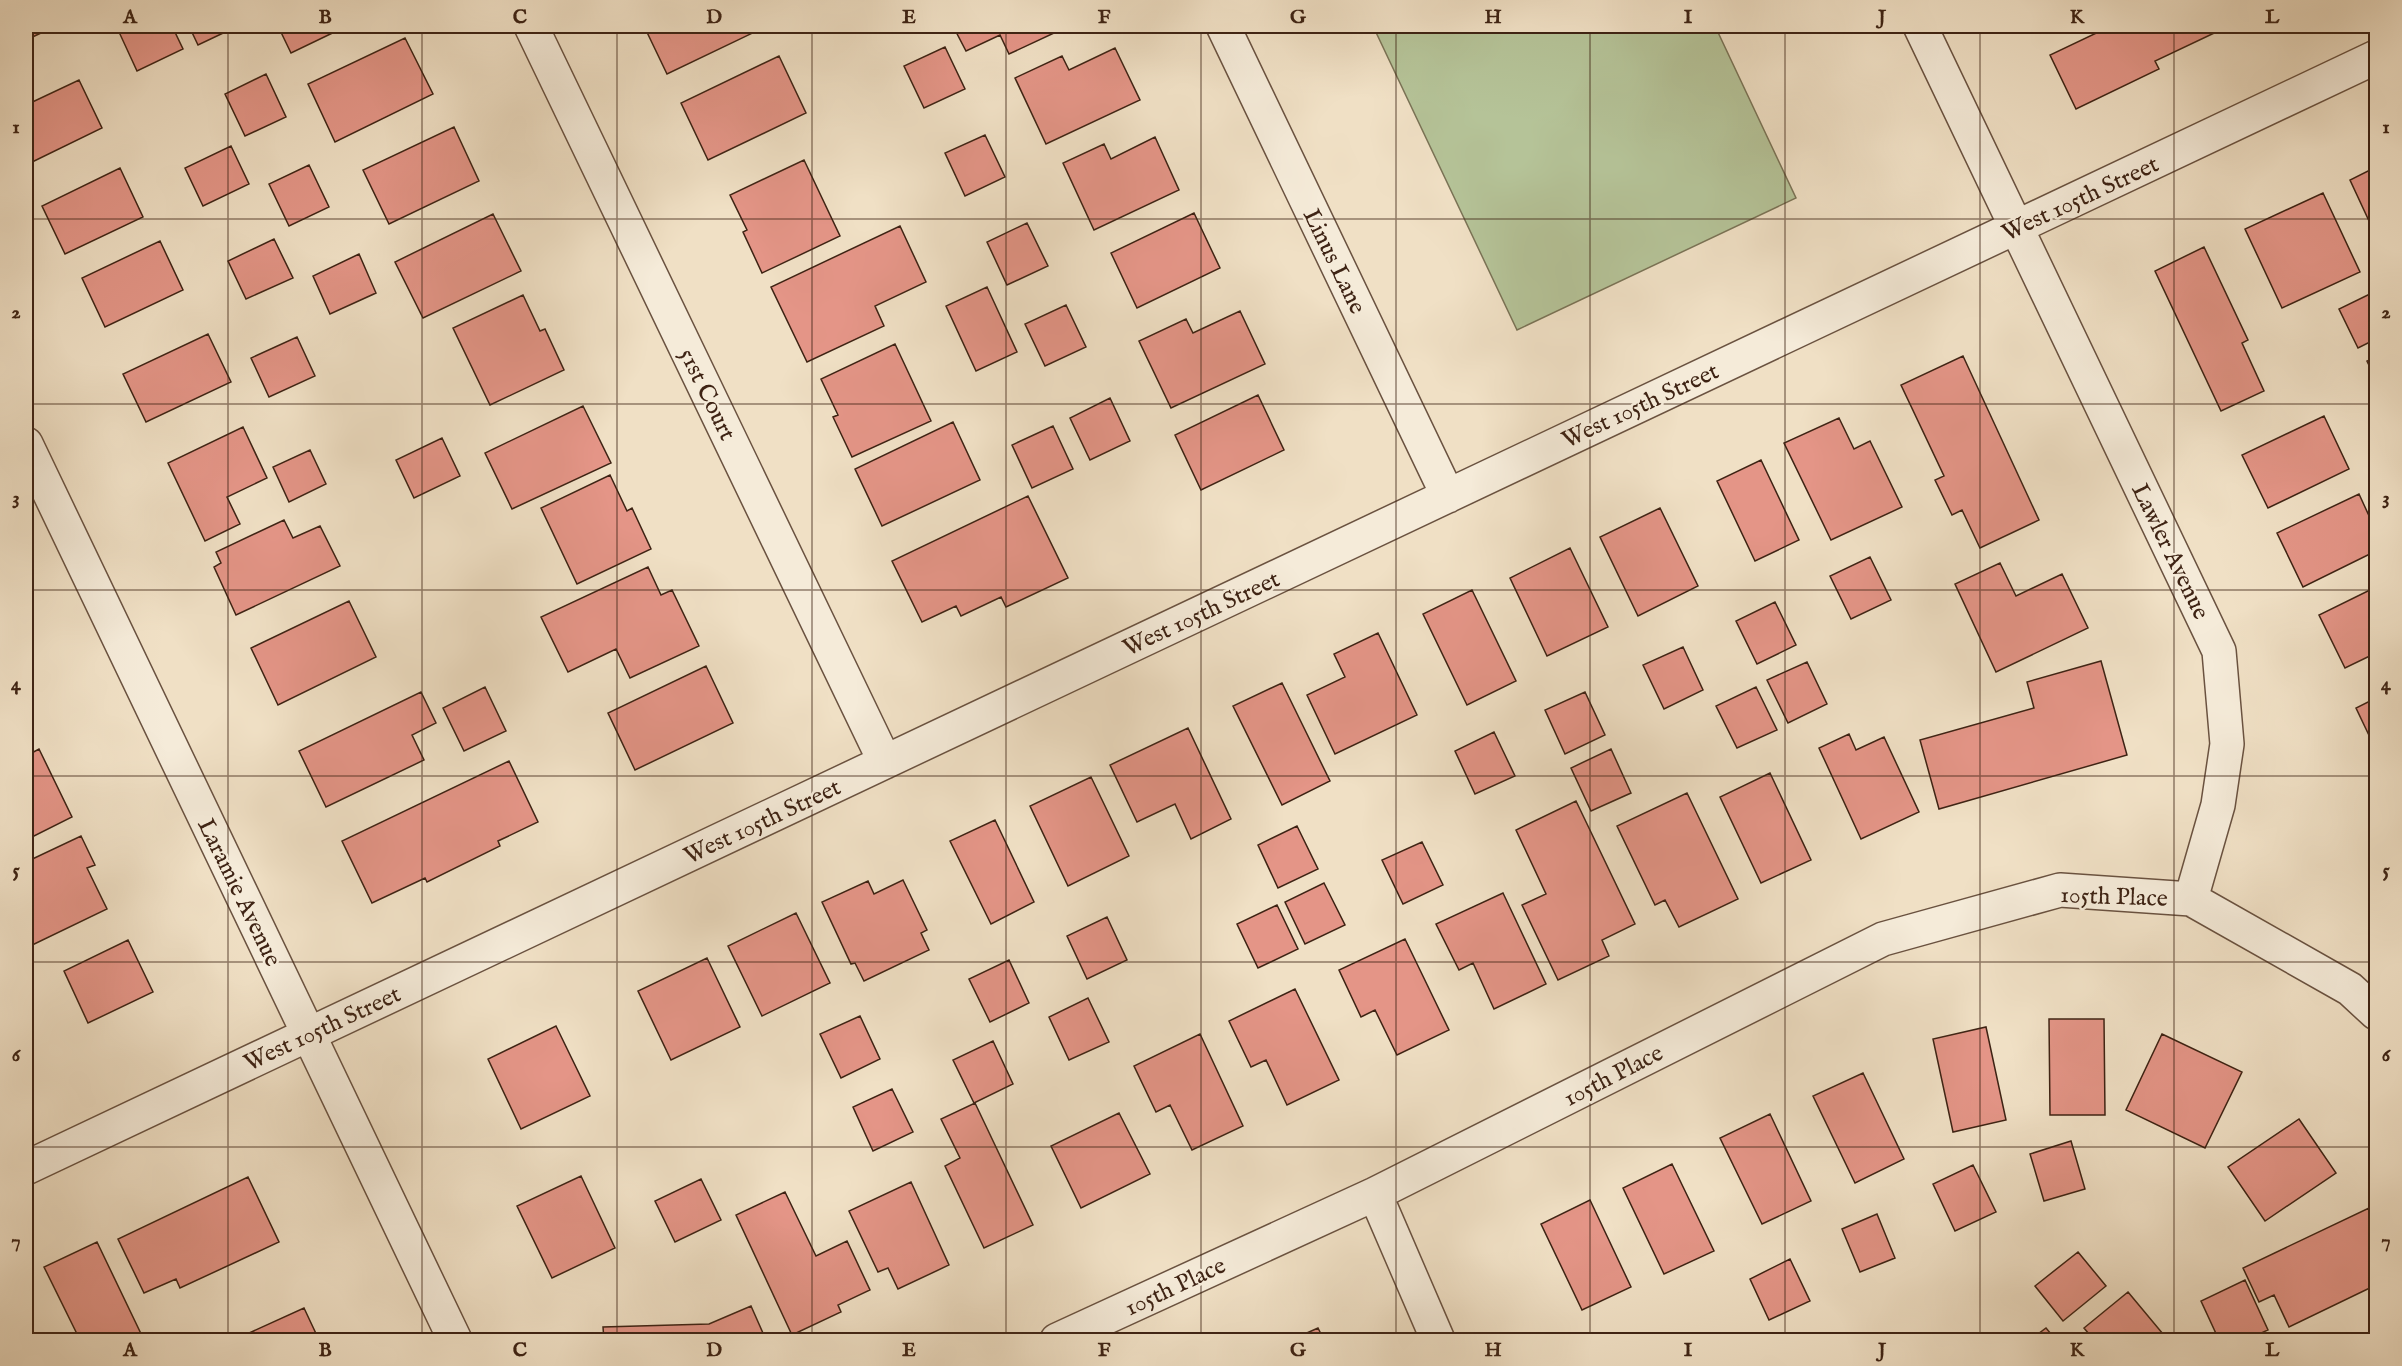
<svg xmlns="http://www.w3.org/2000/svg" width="2402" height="1366" viewBox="0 0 2402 1366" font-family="'IM FELL English',serif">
	<rect width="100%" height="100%" fill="#f0e0c5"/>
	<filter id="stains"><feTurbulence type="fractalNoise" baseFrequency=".00333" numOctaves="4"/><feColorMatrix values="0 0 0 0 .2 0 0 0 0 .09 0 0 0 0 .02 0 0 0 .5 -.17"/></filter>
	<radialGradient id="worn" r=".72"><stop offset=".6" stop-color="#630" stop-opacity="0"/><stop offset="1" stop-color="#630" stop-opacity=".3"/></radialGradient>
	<path fill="#b5c398" stroke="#7a7356" stroke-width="1.5" d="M1373 26H1715L1796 198 1517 330Z"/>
	<path fill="#e49587" stroke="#3e2314" stroke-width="1.5" d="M26 26H56L26 40Z
		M133 26H172L183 49 137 71 119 32Z
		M189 26H238L198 45Z
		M278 26H347L291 53Z
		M644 26H765V27L667 74Z
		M808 26H822L810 31Z
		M953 26H1069L1009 54 1000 35 966 51Z
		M2111 26H2229L2155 61 2159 69 2076 109 2050 55Z
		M405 38 433 94 335 142 308 84Z
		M945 47 965 89 924 108 904 66Z
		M1115 48 1140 100 1046 144 1015 78 1062 56 1069 70Z
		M779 56 806 113 708 160 681 103Z
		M266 74 286 117 245 136 225 94Z
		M79 80 102 128 26 165V105Z
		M454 127 479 181 389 224 363 170Z
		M985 135 1005 177 965 196 945 153Z
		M1155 137 1179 190 1094 230 1063 163 1104 144 1111 159Z
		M231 146 249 184 203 206 185 168Z
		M804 160 840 236 762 273 743 232 747 230 730 195Z
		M309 165 329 207 289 226 269 184Z
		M2376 167V236L2350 180Z
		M120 168 143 217 65 254 42 206Z
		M2323 193 2360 272 2282 308 2245 229Z
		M1194 213 1220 268 1137 308 1111 253Z
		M493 214 521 271 423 318 395 262Z
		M1027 223 1048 266 1007 285 987 242Z
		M900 226 926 282 875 306 884 326 807 362 771 287Z
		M274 239 293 278 246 299 228 261Z
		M160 241 183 290 105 327 82 278Z
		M2204 247 2248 340 2242 343 2264 391 2221 411 2155 271Z
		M359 254 376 293 330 314 313 276Z
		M987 287 1017 352 976 371 946 306Z
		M2376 291V339L2358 348 2339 309Z
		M523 295 540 331 545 329 564 370 490 405 453 328Z
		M1066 305 1086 347 1045 366 1025 324Z
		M1240 311 1265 364 1171 408 1139 341 1186 319 1193 333Z
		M208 334 231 382 146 422 123 374Z
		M297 337 315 376 269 397 251 358Z
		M895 344 931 421 852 457 833 417 838 415 821 379Z
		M1963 356 2039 520 1980 548 1962 510 1952 515 1935 480 1944 476 1901 385Z
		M2376 357V380L2367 361Z
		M1258 395 1284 450 1201 490 1175 435Z
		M1110 398 1130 441 1090 460 1070 418Z
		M583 406 611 463 512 509 485 453Z
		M2324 416 2349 469 2268 508 2242 455Z
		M1839 418 1854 449 1870 441 1902 507 1831 540 1784 443Z
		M953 422 980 480 882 526 855 469Z
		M1053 426 1073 469 1032 488 1012 445Z
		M243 427 267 478 227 497 240 524 205 541 168 463Z
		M442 438 460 476 414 498 396 460Z
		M310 450 326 484 289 502 273 467Z
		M1761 460 1799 540 1755 561 1717 481Z
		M610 475 627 511 632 508 651 549 577 584 541 508Z
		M2359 494 2376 531V551L2303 587 2277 533Z
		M1028 496 1068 578 1006 607 1001 597 961 616 956 606 922 622 892 561Z
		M1660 508 1698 586 1638 616 1600 537Z
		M284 520 293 538 320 526 340 566 236 615 214 567 221 563 216 552Z
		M1570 548 1608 627 1547 656 1510 578Z
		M1870 557 1891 600 1851 619 1830 576Z
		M2000 563 2016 596 2062 574 2088 628 1996 672 1955 584Z
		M648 567 661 595 672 590 699 646 630 678 616 649 568 672 541 617Z
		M2376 587V653L2345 668 2319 615Z
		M1472 590 1516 681 1467 705 1423 614Z
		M349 601 376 657 278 705 251 648Z
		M1775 602 1796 645 1757 664 1736 621Z
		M1378 633 1417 715 1335 754 1307 695 1345 677 1334 654Z
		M1683 647 1703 690 1664 709 1643 665Z
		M2101 661 2127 755 1939 809 1920 740 2034 708 2027 682Z
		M1807 662 1827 704 1788 723 1767 680Z
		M706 666 733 723 635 770 608 713Z
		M1282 683 1330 781 1282 805 1233 706Z
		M485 687 506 731 464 751 443 708Z
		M1756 687 1777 730 1737 748 1716 706Z
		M421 692 436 723 412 735 424 760 326 807 299 751Z
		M1585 692 1605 735 1565 754 1545 710Z
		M2376 698V750L2356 708Z
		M1188 728 1231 819 1191 839 1175 804 1137 822 1110 765Z
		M1494 732 1515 776 1475 794 1455 751Z
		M1849 734 1856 750 1884 737 1919 812 1861 839 1819 748Z
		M39 749 72 817 26 840V756Z
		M1611 749 1631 793 1591 811 1571 768Z
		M509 761 538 822 498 841 500 846 427 882 425 878 372 903 342 841Z
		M1770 773 1811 860 1761 883 1720 797Z
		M1091 777 1129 856 1068 886 1030 806Z
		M1687 793 1738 899 1679 927 1665 900 1655 905 1617 826Z
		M1576 801 1635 924 1602 940 1609 956 1558 980 1522 905 1546 894 1516 830Z
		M995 820 1034 902 991 924 950 841Z
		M1297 826 1318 869 1278 888 1258 845Z
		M81 836 95 865 87 868 107 909 26 948V862Z
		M1422 842 1443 885 1403 904 1382 860Z
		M903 880 927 930 921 933 929 950 864 981 855 963 851 964 822 902 868 881 874 894Z
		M1324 883 1345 925 1305 944 1285 902Z
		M1503 893 1546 984 1494 1009 1473 963 1459 970 1436 924Z
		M1277 905 1298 949 1258 968 1237 924Z
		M796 913 830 983 762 1016 728 946Z
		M1107 917 1127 960 1087 979 1067 936Z
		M1405 939 1449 1030 1397 1055 1375 1010 1361 1017 1339 970Z
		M128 940 153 992 88 1023 64 971Z
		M707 958 740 1027 671 1060 638 991Z
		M1009 960 1029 1003 990 1022 969 979Z
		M1295 989 1339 1080 1287 1105 1266 1060 1251 1067 1229 1021Z
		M1088 998 1109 1042 1069 1060 1049 1017Z
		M860 1016 880 1059 841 1078 820 1034Z
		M2049 1019H2104L2105 1115H2050Z
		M556 1026 590 1096 521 1129 488 1059Z
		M1986 1027 2006 1120 1953 1132 1933 1039Z
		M1200 1034 1243 1126 1192 1150 1170 1105 1156 1112 1134 1066Z
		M2162 1034 2242 1072 2205 1148 2126 1110Z
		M993 1041 1013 1084 974 1103 953 1060Z
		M1863 1073 1904 1159 1855 1183 1813 1096Z
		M892 1089 913 1132 873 1151 853 1107Z
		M975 1103 1033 1225 984 1248 945 1166 960 1158 941 1119Z
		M1119 1113 1150 1174 1081 1208 1051 1146Z
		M1770 1114 1811 1201 1762 1224 1720 1138Z
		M2299 1119 2336 1173 2265 1221 2228 1167Z
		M2071 1141 2085 1189 2044 1201 2030 1154Z
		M1672 1164 1714 1251 1664 1274 1623 1188Z
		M1973 1165 1996 1212 1955 1231 1933 1184Z
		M581 1176 615 1248 552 1278 517 1206Z
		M248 1177 279 1242 180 1288 176 1279 144 1293 118 1239Z
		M701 1179 721 1220 675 1242 655 1201Z
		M911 1182 949 1265 898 1289 888 1268 878 1272 849 1211Z
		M785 1192 816 1256 847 1241 870 1290 838 1305 841 1312 792 1335 736 1215Z
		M1590 1200 1631 1287 1582 1310 1541 1224Z
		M2369 1208 2376 1224V1285L2289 1327 2274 1295 2259 1302 2243 1268Z
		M1877 1214 1895 1258 1860 1272 1842 1229Z
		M97 1242 144 1340H80L44 1267Z
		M2078 1252 2106 1286 2063 1321 2035 1286Z
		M1790 1259 1810 1301 1769 1320 1750 1279Z
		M2245 1280 2268 1330 2246 1340H2219L2201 1301Z
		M2128 1292 2168 1340H2094L2084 1328Z
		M751 1306 766 1340H604L603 1327 709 1324Z
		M304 1308 319 1340H236V1339Z
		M1318 1328 1324 1340H1291Z
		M2046 1328 2056 1340H2030Z"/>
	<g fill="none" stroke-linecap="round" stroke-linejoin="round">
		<g stroke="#6a5240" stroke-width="36">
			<path id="street" d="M531 26 885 762
				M1223 26 1448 496
				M1920 26 2219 651 2227 744 2218 805 2191 899
				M26 444 455 1340
				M26 1168 2376 57
				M1375 1194 1438 1340
				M1057 1340 1375 1194 1883 939 2060 890 2191 899 2350 989 2376 1013"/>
		</g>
		<use href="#street" stroke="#f5ebd9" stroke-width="33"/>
	</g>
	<path fill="none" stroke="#3e2314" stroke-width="1.5" stroke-opacity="0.55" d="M228 26V1340M422 26V1340M617 26V1340M812 26V1340M1006 26V1340M1201 26V1340M1396 26V1340M1590 26V1340M1785 26V1340M1980 26V1340M2174 26V1340M26 219H2376M26 404H2376M26 590H2376M26 776H2376M26 962H2376M26 1147H2376"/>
	<g text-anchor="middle" stroke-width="5" stroke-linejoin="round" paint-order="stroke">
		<g font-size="24" fill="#3e2314" stroke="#f5ebd9">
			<text transform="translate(2080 198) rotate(-25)" y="8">West 105th Street</text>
			<text transform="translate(1335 261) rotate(64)" y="8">Linus Lane</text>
			<text transform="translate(708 394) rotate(64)" y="8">51st Court</text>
			<text transform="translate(1640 405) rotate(-25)" y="8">West 105th Street</text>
			<text transform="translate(2171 551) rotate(64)" y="8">Lawler Avenue</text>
			<text transform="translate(1201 613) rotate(-25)" y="8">West 105th Street</text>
			<text transform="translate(762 821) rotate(-25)" y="8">West 105th Street</text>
			<text transform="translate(240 892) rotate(64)" y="8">Laramie Avenue</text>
			<text transform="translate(2114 896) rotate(2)" y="8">105th Place</text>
			<text transform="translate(322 1028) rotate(-25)" y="8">West 105th Street</text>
			<text transform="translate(1613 1075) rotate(-27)" y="8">105th Place</text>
			<text transform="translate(1175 1286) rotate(-25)" y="8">105th Place</text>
		</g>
	</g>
	<rect width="2402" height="1366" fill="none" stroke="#f0e0c5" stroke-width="66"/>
	<rect x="33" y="33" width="2336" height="1300" fill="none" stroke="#3e2314" stroke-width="2"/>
	<g font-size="20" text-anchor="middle" font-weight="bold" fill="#3e2314">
		<text x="130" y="23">A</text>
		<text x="325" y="23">B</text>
		<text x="520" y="23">C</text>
		<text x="714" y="23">D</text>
		<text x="909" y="23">E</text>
		<text x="1104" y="23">F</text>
		<text x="1298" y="23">G</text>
		<text x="1493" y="23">H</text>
		<text x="1688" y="23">I</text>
		<text x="1882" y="23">J</text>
		<text x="2077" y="23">K</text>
		<text x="2272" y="23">L</text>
		<text x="16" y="133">1</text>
		<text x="2386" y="133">1</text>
		<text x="16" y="318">2</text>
		<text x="2386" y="318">2</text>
		<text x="16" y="504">3</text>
		<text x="2386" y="504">3</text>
		<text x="16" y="690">4</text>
		<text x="2386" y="690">4</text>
		<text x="16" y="876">5</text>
		<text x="2386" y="876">5</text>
		<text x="16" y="1061">6</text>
		<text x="2386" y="1061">6</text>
		<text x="16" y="1247">7</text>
		<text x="2386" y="1247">7</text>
		<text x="130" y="1356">A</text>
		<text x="325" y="1356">B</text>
		<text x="520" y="1356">C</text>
		<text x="714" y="1356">D</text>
		<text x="909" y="1356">E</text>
		<text x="1104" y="1356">F</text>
		<text x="1298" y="1356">G</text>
		<text x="1493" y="1356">H</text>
		<text x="1688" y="1356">I</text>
		<text x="1882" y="1356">J</text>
		<text x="2077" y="1356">K</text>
		<text x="2272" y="1356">L</text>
	</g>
	<rect width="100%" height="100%" filter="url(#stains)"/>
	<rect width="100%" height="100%" fill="url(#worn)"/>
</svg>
